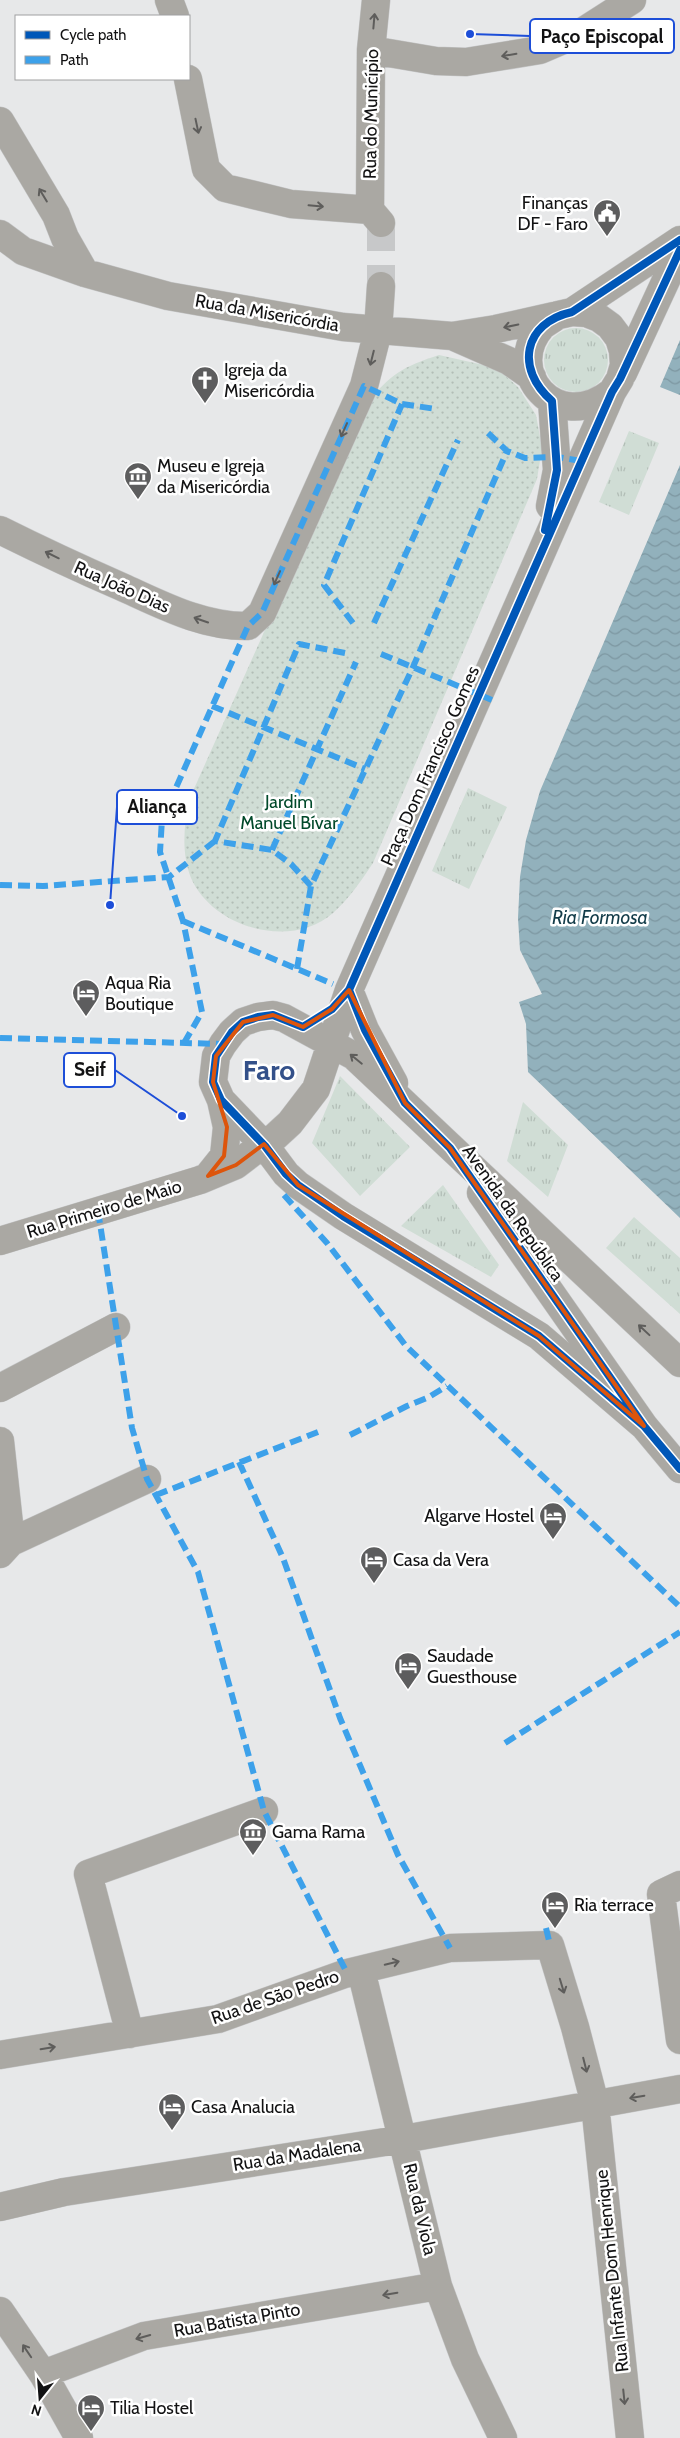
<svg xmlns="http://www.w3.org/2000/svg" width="680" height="2438" viewBox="0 0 680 2438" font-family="Cabin,sans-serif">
	<defs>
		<pattern id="grass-tufts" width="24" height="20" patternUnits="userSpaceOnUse" patternTransform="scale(1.25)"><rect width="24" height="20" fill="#d0ddd5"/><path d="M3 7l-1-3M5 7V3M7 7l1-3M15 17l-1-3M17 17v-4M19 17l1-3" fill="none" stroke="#b2bdb6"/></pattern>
		<pattern id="garden-dots" width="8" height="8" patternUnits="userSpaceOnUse" patternTransform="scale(1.25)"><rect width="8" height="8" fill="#d0ddd5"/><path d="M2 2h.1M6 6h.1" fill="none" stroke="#b2bdb6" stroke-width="1.8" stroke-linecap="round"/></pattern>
		<pattern id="water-waves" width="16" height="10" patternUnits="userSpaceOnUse" patternTransform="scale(1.25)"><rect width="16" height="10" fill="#92b1bc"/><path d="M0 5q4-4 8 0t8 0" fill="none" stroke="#7d97a1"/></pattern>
	</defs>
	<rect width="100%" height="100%" fill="#e7e8e9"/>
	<path fill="url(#grass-tufts)" d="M544 360a32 32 0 1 1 64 0a32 32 0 1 1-64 0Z
		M629 431 659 443 629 515 599 502Z
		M468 788 507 807 469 889 432 871Z
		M340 1076 410 1147 360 1196 312 1143Z
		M523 1102 568 1145 548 1197 507 1161Z
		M443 1185 499 1265 491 1277 401 1226Z
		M634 1217 680 1258V1314L606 1248Z"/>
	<path fill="url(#garden-dots)" d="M439 355 497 368 518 387 536 415 542 448 537 479 373 863C361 881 349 899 333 913 291 950 213 928 191 878 181 852 184 826 189 800L366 404C391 374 402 367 439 355Z"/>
	<path fill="url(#water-waves)" d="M680 340V395L660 387Z
		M680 465V1218L528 1072 526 1024 519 1002 542 994 520 950 518 918 520 877 526 840 540 791Z"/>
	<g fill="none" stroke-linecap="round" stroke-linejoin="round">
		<path stroke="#c7c8c9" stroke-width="28" stroke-dasharray="28 14" stroke-linecap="butt" d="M381 223V286"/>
		<g stroke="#c5c6c7" stroke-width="29">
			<path id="minor" d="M169 0 175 16
				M376 0 371 50 370 210 381 223
				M371 50 436 61 466 62 540 50 582 32 632 0
				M188 79 206 169 225 188 291 204 370 210
				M0 121 56 215 65 238 85 273
				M0 234 23 251 85 273 168 296 343 327 452 336 496 329 572 312 586 313 599 318 610 326 619 338 623 351 624 365 620 379 612 392 349 990 316 1089 290 1123 265 1146
				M572 312 680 240
				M558 315C553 319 547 322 542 326 502 370 556 436 612 392
				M452 336 509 361 532 377
				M623 373 680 250
				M550 506 557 470 552 401
				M0 530C40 550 81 569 122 587 162 605 203 627 248 626L262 613 364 386 378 331 381 286
				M349 990 365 1030 394 1083
				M208 1176 224 1156 227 1127 221 1100
				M481 1193 644 1426 680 1469
				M0 1241 200 1180 236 1165 262 1145
				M0 1388 116 1327
				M644 1426 539 1336 343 1216 298 1185 286 1174 265 1146 221 1100 213 1082 216 1056 223 1044 232 1032 243 1022 258 1017 273 1015 284 1018 354 1056 680 1363
				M0 1441 11 1542
				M0 1554 11 1542 147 1479
				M680 1885 661 1894 680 2040
				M361 1970 438 2286 465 2359 503 2438
				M130 2034 88 1874 264 1811
				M0 2055 218 2019 347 1973 450 1948 550 1945 575 2027 595 2104 630 2438
				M0 2207 64 2192 404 2139 680 2089
				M0 2311 43 2374 79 2438
				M43 2374 144 2336 438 2286"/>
		</g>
		<use href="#minor" stroke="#aaa8a3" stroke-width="28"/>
		<path stroke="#3da1ea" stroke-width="6" stroke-dasharray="12 6" stroke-linecap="butt" d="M488 433 507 451 525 458 557 457 581 461
			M353 623 324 585 402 404
			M374 623 458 440
			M345 653 299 644 215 841 272 850 291 864 311 886 413 667 507 451
			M381 654 492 700
			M212 706 365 769
			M272 850 356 662
			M0 885 43 886 169 877 215 841
			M183 921 333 984
			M297 969 311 886
			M0 1038 223 1044
			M184 1043 202 1012 183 921 160 852 162 819 248 626 262 613 364 386 402 404 436 409
			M284 1195 327 1243 406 1346 680 1607
			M98 1211 132 1428 147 1479 198 1572 264 1811 347 1973
			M350 1435 407 1406 429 1397 447 1386
			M239 1462 283 1558 340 1718 398 1855 450 1948
			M156 1495 318 1432
			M505 1743 680 1632
			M546 1928 550 1945"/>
		<g stroke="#fff" stroke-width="11">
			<path id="cycleway" d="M545 530 557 470 552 401C515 369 523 323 572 312L680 240
				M349 990 365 1030 405 1103 450 1148 644 1426 680 1469
				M644 1426 539 1336 343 1216 298 1185 286 1174 265 1146 221 1100 213 1082 216 1056 232 1032 243 1022 258 1017 273 1015 303 1027 332 1009 349 990 612 392 620 379 680 250"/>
		</g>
		<use href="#cycleway" stroke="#0057b8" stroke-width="8"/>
	</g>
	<defs><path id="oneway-shaft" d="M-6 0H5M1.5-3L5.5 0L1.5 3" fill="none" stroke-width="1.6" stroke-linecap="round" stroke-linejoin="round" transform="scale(1.25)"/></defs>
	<g stroke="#5e5d5b">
		<use href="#oneway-shaft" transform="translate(374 21) rotate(-85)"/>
		<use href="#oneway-shaft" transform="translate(509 55) rotate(171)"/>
		<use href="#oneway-shaft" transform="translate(197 126) rotate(78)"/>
		<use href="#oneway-shaft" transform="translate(43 195) rotate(-121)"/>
		<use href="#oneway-shaft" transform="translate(316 206) rotate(5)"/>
		<use href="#oneway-shaft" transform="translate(511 326) rotate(168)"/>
		<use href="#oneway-shaft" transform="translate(372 358) rotate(104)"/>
		<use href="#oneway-shaft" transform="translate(344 430) rotate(114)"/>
		<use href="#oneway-shaft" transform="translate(52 555) rotate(-154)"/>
		<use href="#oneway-shaft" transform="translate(277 578) rotate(114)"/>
		<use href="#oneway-shaft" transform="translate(201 620) rotate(-161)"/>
		<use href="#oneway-shaft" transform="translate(356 1059) rotate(-141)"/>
		<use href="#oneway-shaft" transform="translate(644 1330) rotate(-137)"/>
		<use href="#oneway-shaft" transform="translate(392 1963) rotate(-14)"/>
		<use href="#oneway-shaft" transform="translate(562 1986) rotate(73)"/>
		<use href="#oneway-shaft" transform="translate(48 2048) rotate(-9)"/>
		<use href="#oneway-shaft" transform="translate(585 2065) rotate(76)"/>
		<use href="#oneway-shaft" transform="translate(637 2097) rotate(170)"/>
		<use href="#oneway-shaft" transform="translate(390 2294) rotate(170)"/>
		<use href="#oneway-shaft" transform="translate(143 2337) rotate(164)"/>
		<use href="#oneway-shaft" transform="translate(27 2351) rotate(-124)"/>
		<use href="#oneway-shaft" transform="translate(624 2397) rotate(84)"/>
	</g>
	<path fill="none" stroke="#dd550c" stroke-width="4" stroke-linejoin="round" d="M349 990 405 1103 450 1148 644 1426 539 1336 298 1185 264 1144 236 1165 208 1176 224 1156 227 1127 213 1082 216 1056 243 1022 273 1015 303 1027 332 1009Z"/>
	<defs>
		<g id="civic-pin" transform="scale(1.4375)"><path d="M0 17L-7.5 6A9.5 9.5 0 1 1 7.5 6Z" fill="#5d5d5e" stroke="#fff"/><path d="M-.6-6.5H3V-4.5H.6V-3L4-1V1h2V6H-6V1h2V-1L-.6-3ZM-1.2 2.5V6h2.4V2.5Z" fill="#fff"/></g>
		<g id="church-pin" transform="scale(1.4375)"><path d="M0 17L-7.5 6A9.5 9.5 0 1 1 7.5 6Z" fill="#5d5d5e" stroke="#fff"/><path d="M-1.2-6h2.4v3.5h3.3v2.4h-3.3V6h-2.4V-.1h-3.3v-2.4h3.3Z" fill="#fff"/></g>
		<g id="museum-pin" transform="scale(1.4375)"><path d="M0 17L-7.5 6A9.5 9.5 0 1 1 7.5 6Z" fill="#5d5d5e" stroke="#fff"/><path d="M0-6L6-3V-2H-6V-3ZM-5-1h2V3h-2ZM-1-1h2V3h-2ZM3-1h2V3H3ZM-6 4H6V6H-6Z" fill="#fff"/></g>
		<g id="hotel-pin" transform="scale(1.4375)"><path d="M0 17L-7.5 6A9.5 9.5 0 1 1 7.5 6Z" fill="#5d5d5e" stroke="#fff"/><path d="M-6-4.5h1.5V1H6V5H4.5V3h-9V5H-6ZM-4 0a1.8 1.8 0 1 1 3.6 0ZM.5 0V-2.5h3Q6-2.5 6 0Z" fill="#fff"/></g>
	</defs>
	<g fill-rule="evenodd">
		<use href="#civic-pin" x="607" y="213"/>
		<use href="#church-pin" x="205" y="380"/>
		<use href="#museum-pin" x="138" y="476"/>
		<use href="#hotel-pin" x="86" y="993"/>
		<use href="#hotel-pin" x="553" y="1516"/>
		<use href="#hotel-pin" x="374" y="1560"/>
		<use href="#hotel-pin" x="408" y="1666"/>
		<use href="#museum-pin" x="253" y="1832"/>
		<use href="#hotel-pin" x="555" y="1905"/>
		<use href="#hotel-pin" x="172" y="2107"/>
		<use href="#hotel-pin" x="91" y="2408"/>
	</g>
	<g text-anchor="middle" stroke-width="5" stroke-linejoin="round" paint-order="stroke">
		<g font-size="18" fill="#121213" stroke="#fff">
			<text transform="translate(371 114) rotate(-89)" y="6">Rua do Município</text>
			<text transform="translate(267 313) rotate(10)" y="6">Rua da Misericórdia</text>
			<text transform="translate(122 587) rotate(24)" y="6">Rua João Dias</text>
			<text transform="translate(430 766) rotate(-66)" y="6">Praça Dom Francisco Gomes</text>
			<text transform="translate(104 1209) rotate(-17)" y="6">Rua Primeiro de Maio</text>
			<text transform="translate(513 1213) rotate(55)" y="6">Avenida da República</text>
			<text transform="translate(275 1997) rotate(-19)" y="6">Rua de São Pedro</text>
			<text transform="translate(297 2155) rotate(-9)" y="6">Rua da Madalena</text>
			<text transform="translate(420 2209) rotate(77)" y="6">Rua da Viola</text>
			<text transform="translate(612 2271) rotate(-96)" y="6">Rua Infante Dom Henrique</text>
			<text transform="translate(237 2320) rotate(-10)" y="6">Rua Batista Pinto</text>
		</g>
		<g font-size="18" fill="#121213" stroke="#fff" text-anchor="start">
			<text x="588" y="209" text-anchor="end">Finanças<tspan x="588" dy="21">DF - Faro</tspan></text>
			<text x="224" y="376">Igreja da<tspan x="224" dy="21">Misericórdia</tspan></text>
			<text x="157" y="472">Museu e Igreja<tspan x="157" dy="21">da Misericórdia</tspan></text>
			<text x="105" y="989">Aqua Ria<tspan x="105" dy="21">Boutique</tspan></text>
			<text x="534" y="1522" text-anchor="end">Algarve Hostel</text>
			<text x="393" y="1566">Casa da Vera</text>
			<text x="427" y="1662">Saudade<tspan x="427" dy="21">Guesthouse</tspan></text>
			<text x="272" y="1838">Gama Rama</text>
			<text x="574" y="1911">Ria terrace</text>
			<text x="191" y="2113">Casa Analucia</text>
			<text x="110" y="2414">Tilia Hostel</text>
		</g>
		<g font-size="18" fill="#01492a" stroke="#fff">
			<text x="289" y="808">Jardim<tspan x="289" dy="21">Manuel Bívar</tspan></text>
		</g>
		<g font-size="19" font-style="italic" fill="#133c49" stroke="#fff">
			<text x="600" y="924">Ria Formosa</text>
		</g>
		<g font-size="28" font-weight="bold" fill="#335089" stroke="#fff">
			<text x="269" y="1080">Faro</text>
		</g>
	</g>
	<path fill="none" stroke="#1d4ed8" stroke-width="2" d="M470 34L530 36M110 905L117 807M182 1116L115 1070"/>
	<g fill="#1d4ed8" stroke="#fff" stroke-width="2">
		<circle cx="470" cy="34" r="5"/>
		<circle cx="110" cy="905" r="5"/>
		<circle cx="182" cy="1116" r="5"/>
	</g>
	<g fill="#fff" stroke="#1d4ed8" stroke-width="2">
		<rect x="530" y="19" width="144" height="34" rx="5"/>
		<rect x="117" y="790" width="80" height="34" rx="5"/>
		<rect x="64" y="1053" width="51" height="34" rx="5"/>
	</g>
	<g font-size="19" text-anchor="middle" font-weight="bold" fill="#121213">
		<text x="602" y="43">Paço Episcopal</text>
		<text x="157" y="813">Aliança</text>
		<text x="90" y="1076">Seif</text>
	</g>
	<rect x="15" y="15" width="175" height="65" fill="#ffffff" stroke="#a0a0a1"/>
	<rect x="25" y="31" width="25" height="8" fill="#0057b8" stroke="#a0a0a1"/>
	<text x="60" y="40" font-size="15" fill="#121213">Cycle path</text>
	<rect x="25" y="56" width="25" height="8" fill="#3da1ea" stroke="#a0a0a1"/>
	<text x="60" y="65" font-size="15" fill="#121213">Path</text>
	<g transform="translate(40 2398) rotate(197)" stroke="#ffffff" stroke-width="4" paint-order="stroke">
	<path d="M0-4L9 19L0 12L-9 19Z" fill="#121213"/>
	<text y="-8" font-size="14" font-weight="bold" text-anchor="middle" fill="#121213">N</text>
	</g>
</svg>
